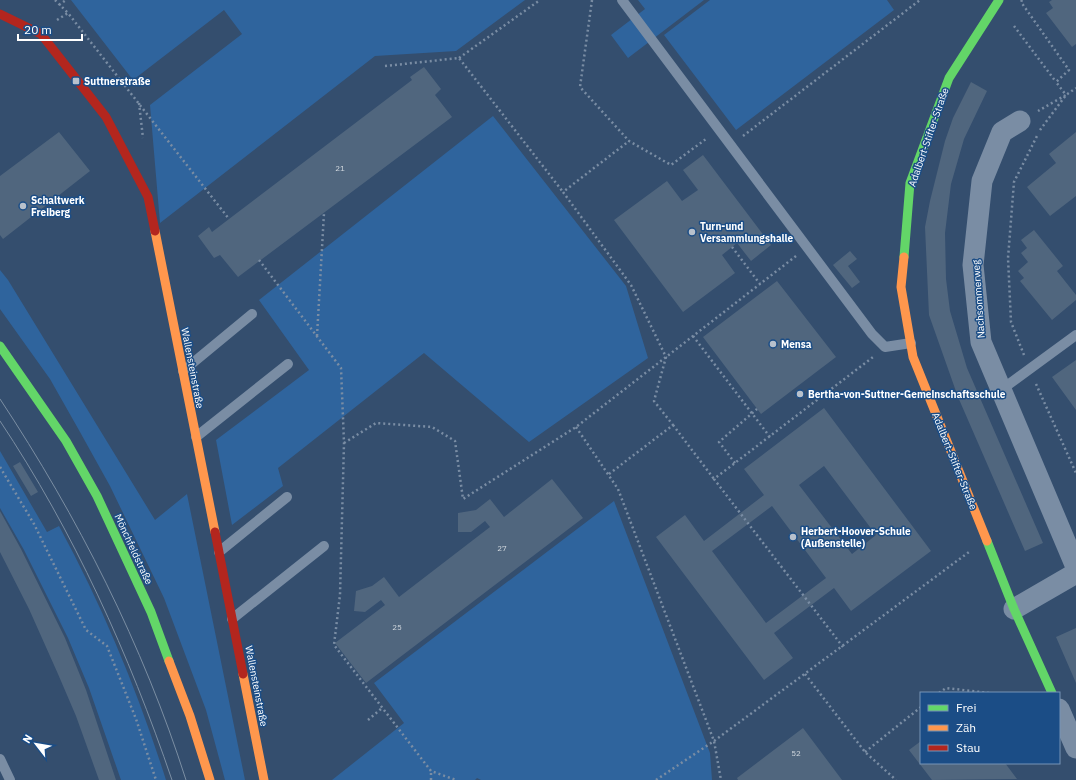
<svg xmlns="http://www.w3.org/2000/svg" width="1076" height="780" viewBox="0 0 1076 780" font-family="'IBM Plex Sans',sans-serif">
	<rect width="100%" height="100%" fill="#344e6e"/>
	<path fill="#2f649d" d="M71 0H525L456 51 375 56 160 223 150 105 242 34 224 10 133 80Z
		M638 0H704L628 58 611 35 645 9Z
		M710 0H887L894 10 736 130 664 35Z
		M493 116 626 286 648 358 529 442 424 353 278 468 283 486 232 525 216 440 309 370 259 300Z
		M0 270 8 280 155 520 187 494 245 780H225L206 710 164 598 110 486 80 432 50 379 0 309Z
		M0 451 47 532 59 526C103 607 138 692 166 780H121L89 688 68 638 24 550 0 508Z
		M614 501 710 753 712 780H481L477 778 475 780H332L404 723 374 683Z"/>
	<path fill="#50667e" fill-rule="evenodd" d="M1052 0H1076V44L1072 47 1046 13 1053 8 1049 2Z
		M424 67 441 89 435 95 452 117 238 277 220 255 214 258 198 236 209 227 212 232 229 219 412 80 410 77Z
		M971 82 987 91 964 139 951 184 945 233 946 279 950 311 967 368 1043 543 1025 551 958 397 929 315 925 227 930 201 945 141 953 118Z
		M59 132 90 171 3 239 0 235V176Z
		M1076 132V196L1050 216 1027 187 1056 163 1049 154Z
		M703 155 771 245 751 261 737 243 722 255 735 273 683 312 614 220 667 181 682 201 698 190 683 170Z
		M1034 230 1063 266 1057 271 1076 295V300L1052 320 1020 281 1024 278 1018 271 1028 262 1021 253 1027 248 1021 240Z
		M850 251 857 259 848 266 860 282 852 288 833 265Z
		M777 281 836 357 761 414 703 337Z
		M1076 360V410L1052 377Z
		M824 408 931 551 851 611 834 588 774 633 793 658 764 680 656 537 685 515 704 541 764 495 744 469ZM824 466 876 535 852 554 799 485ZM772 506 826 578 766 623 712 551Z
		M20 462 38 492 31 496 13 466Z
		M552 479 583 518 366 683 335 643 385 605 381 600 365 612 354 611 356 591 372 586 384 577 399 597 490 527 485 521 471 532H458V513L476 510 490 499 504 517Z
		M0 511 21 549 65 638 86 690 116 780H99L76 716 58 674 29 609 0 552Z
		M1076 628V683L1056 637Z
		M803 728 842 780H738L737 778Z
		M921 741V763H1005L1017 779 932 780 909 750Z"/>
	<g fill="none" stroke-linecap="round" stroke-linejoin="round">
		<path stroke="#7a8da4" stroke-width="2.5" stroke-dasharray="2 3" stroke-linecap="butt" d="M55 0 68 13
			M592 0 580 87 629 141 671 165 706 139
			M1022 0 1021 2 1069 70 1056 82 1066 95 1038 111
			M59 5 66 0
			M57 20 68 13 229 219
			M1014 26 1056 82
			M459 58 540 0
			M385 66 459 58 563 192
			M139 103 143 138
			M1040 130 1066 95 1076 88
			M743 136 920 0
			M732 247 760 284
			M259 260 341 368 344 443 340 595 334 645 431 771 456 780
			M317 336 324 213
			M693 336 770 437
			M1024 355 1011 322 1008 258 1014 182 1037 136
			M1036 384 1076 473
			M673 425 714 479
			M576 427 618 489 714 741 721 780
			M344 443 376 423 432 427 455 441 463 499 576 427 796 256
			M735 463 719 442 757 409
			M0 467 34 524 86 630 107 646 136 719 156 780
			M609 474 673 425 654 401 666 357 631 285 563 192 629 141
			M843 647 714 479 873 357
			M805 674 865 752 896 780
			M939 693 946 688 989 693
			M368 720 382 708
			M865 752 921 707
			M431 780V771
			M656 780 714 741 969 552"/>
		<path stroke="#7a8da4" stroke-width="10" d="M622 0 872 334 885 347 911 343
			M183 371 252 314
			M1001 390 1076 335
			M196 437 288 364
			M219 552 287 497
			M232 619 324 546
			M0 759 10 780"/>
		<path stroke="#7a8da4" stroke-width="21" d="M1020 121 1002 132 982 181 973 265 981 342 1076 567
			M1014 609 1076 573
			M1059 709 1076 748"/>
		<path stroke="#63d668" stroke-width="9" d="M904 257 910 183 949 78 999 0
			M0 346 66 441 97 496 151 612 169 661
			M987 541 1014 609 1052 693"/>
		<path stroke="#ff974d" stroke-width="9" d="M155 231 215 532
			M904 257 901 287 913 357 987 541
			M169 661 190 716 210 780
			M243 674 264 780"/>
		<path stroke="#b3261e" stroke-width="9" d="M0 14 41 34 106 117 148 197 155 231
			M215 532 243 674"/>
		<path stroke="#7b8ea3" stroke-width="1" d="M0 399C78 517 143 645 186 780
			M0 421C74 532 129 654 172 780"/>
	</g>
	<g fill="#b8c1cc" stroke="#1b4d86" stroke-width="1.5">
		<rect x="72" y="77" width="8" height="8" rx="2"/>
		<circle cx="23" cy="206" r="4"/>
		<circle cx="692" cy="232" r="4"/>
		<circle cx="773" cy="344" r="4"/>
		<circle cx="800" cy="394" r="4"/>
		<circle cx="793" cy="537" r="4"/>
	</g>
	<g text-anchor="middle" stroke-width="3" stroke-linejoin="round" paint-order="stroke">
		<g font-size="8" fill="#d3d9df">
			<text x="340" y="171">21</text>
			<text x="502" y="551">27</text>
			<text x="397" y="630">25</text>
			<text x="796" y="756">52</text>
		</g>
		<g font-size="10" font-weight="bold" fill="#fff" stroke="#1b4d86" text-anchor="start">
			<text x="84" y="85">Suttnerstraße</text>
			<text x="31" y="204">Schaltwerk<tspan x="31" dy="12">Freiberg</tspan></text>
			<text x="700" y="230">Turn-und<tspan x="700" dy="12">Versammlungshalle</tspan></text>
			<text x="781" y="348">Mensa</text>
			<text x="808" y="398">Bertha-von-Suttner-Gemeinschaftsschule</text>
			<text x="801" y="535">Herbert-Hoover-Schule<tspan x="801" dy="12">(Außenstelle)</tspan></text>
		</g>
		<g font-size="10" fill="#fff" stroke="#1b4d86">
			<text transform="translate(928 137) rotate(-71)" y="4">Adalbert-Stifter-Straße</text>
			<text transform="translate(978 299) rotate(-94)" y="4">Nachsommerweg</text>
			<text transform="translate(193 368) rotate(79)" y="4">Wallensteinstraße</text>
			<text transform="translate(955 461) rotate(68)" y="4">Adalbert-Stifter-Straße</text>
			<text transform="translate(134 549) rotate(65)" y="4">Mönchfeldstraße</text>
			<text transform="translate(257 686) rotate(79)" y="4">Wallensteinstraße</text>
		</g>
	</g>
	<rect x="920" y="692" width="140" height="72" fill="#1b4d86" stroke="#7694b6"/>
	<rect x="928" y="705" width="20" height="6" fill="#63d668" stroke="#7694b6"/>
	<text x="956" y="712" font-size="12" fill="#ffffff">Frei</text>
	<rect x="928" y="725" width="20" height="6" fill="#ff974d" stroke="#7694b6"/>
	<text x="956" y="732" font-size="12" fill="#ffffff">Zäh</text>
	<rect x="928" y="745" width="20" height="6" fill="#b3261e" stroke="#7694b6"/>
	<text x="956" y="752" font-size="12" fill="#ffffff">Stau</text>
	<g transform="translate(36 744) rotate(301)" stroke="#1b4d86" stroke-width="3" paint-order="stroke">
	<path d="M0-3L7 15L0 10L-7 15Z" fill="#ffffff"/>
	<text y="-6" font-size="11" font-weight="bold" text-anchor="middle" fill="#ffffff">N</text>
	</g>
	<path d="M18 34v6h64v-6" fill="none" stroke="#ffffff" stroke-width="2"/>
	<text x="24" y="34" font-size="12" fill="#ffffff" stroke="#1b4d86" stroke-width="3" paint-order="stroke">20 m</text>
</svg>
